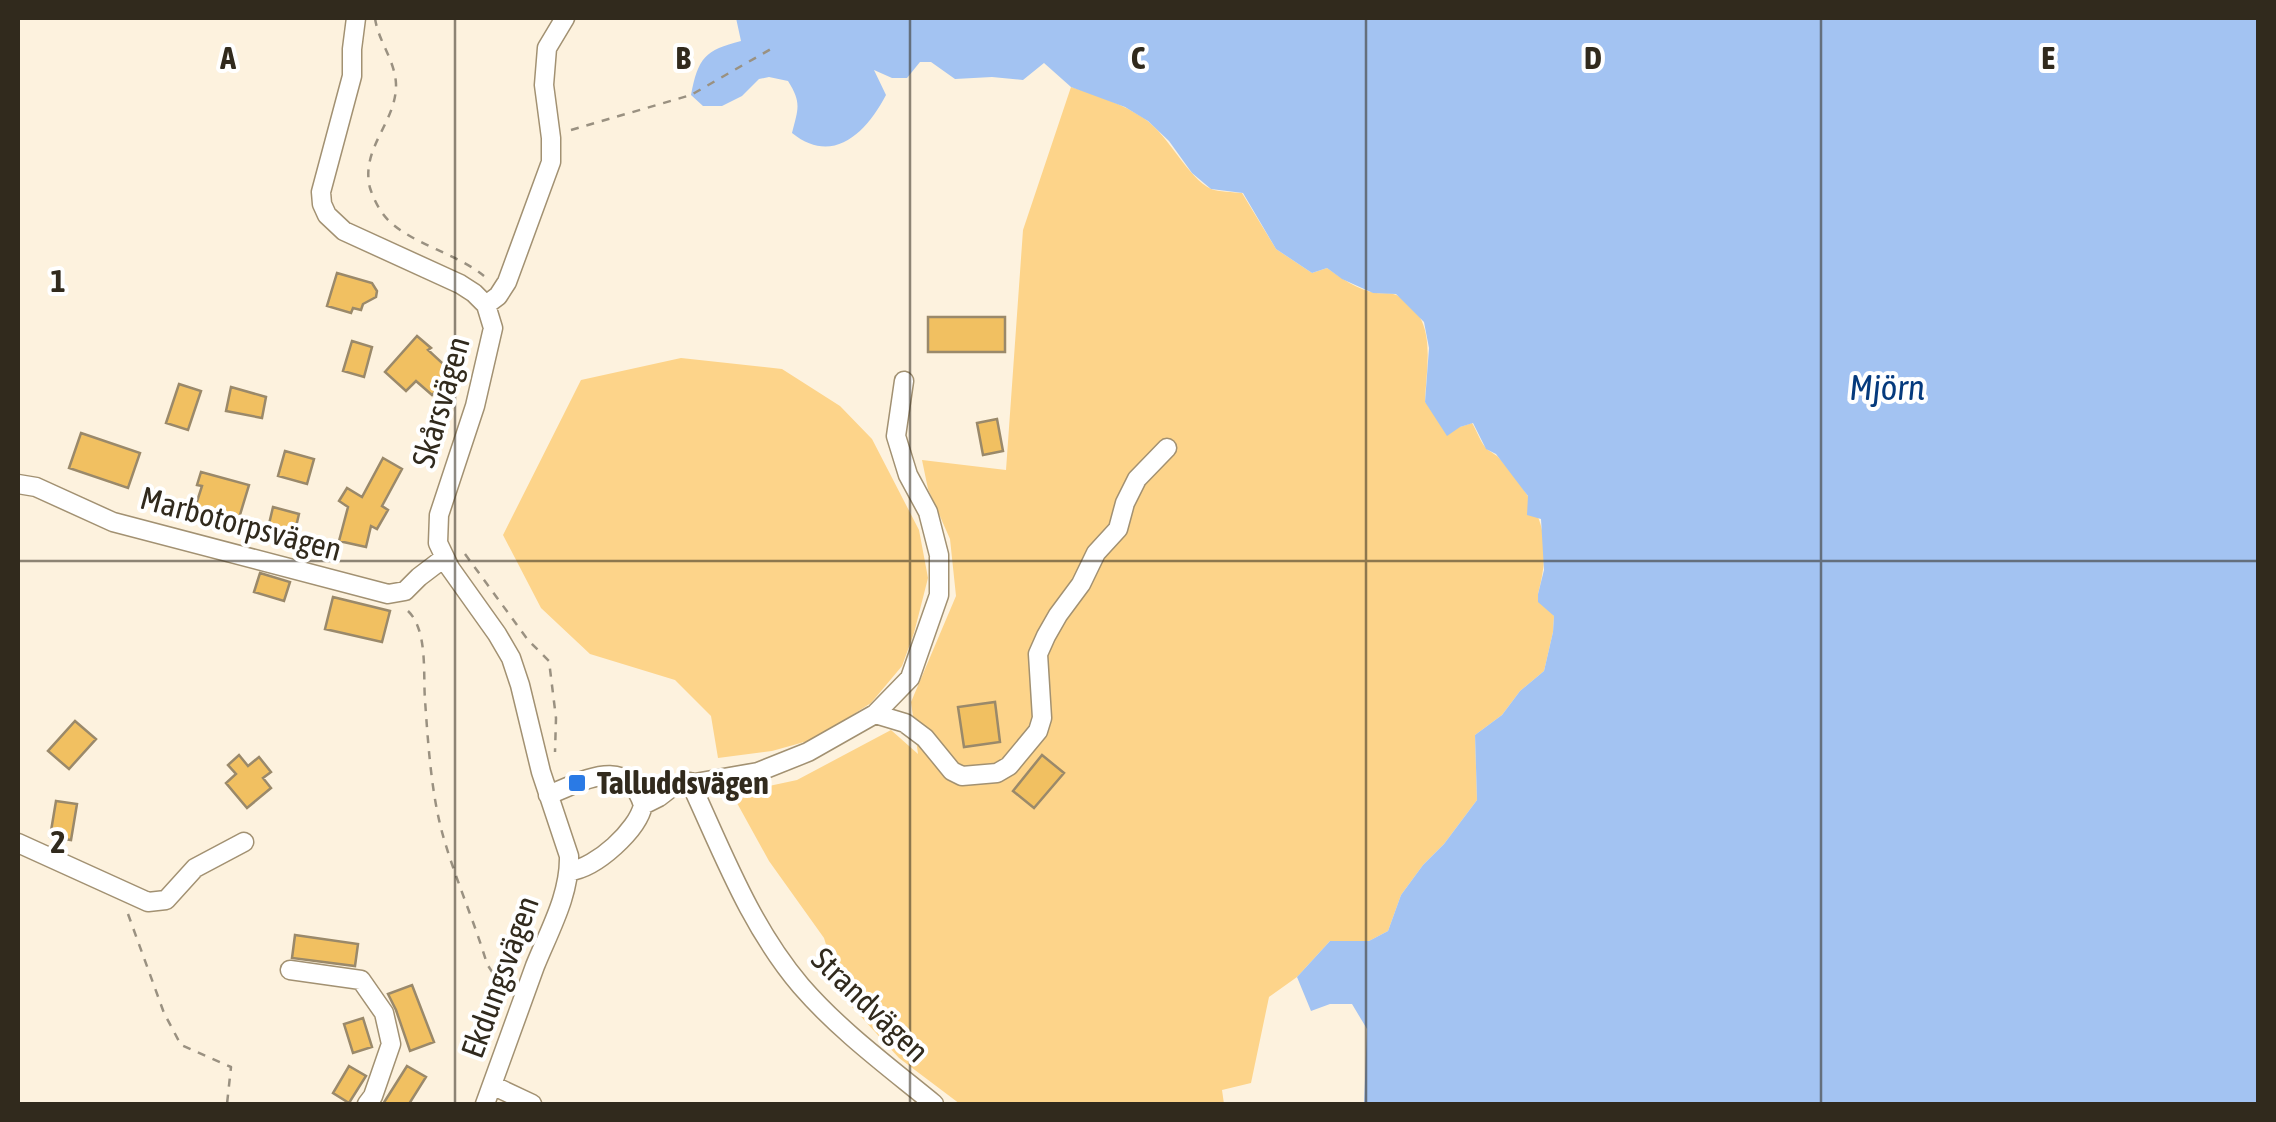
<svg xmlns="http://www.w3.org/2000/svg" width="2276" height="1122" viewBox="0 0 2276 1122" font-family="'Asap Condensed',sans-serif">
	<rect width="100%" height="100%" fill="#fdf2de"/>
	<path fill="#fdd48a" d="M1071 87C1097 95 1123 104 1145 119 1169 136 1188 178 1211 189 1219 192 1233 192 1242 193L1276 249 1312 273 1327 268C1341 278 1358 290 1376 293 1383 294 1392 292 1398 296 1439 318 1426 365 1425 402L1460 427 1472 423C1477 431 1481 444 1488 450 1492 453 1497 455 1500 459 1539 505 1554 534 1538 594L1554 616 1553 632 1544 671 1520 691 1502 715 1475 735 1477 800 1444 844 1423 865 1401 895 1388 931 1369 941H1330L1297 977 1269 997 1251 1083 1222 1090 1224 1104H960L899 1058 842 996 824 938 769 861 732 794 797 780 891 730 918 754 911 702 956 596 950 539 928 489 922 460 1006 470 1023 230Z
		M681 358 782 369 840 406 872 439 919 530 928 578 914 633 902 666 871 703 815 739 772 751 718 758 711 716 675 680 590 654 541 608 503 535 581 380Z"/>
	<path fill="#a3c3f2" d="M736 18H2258V1104H1364L1367 1029 1352 1004H1330L1311 1011 1297 977 1330 941H1369L1388 931 1401 895 1423 865 1444 844 1477 800 1475 735 1502 715 1520 691 1544 671 1553 632 1554 616 1538 602V594L1544 570 1541 519 1527 515 1528 496 1496 454 1486 449 1473 423 1460 427 1447 436 1425 402 1429 348 1424 322 1396 294 1373 293 1342 279 1327 268 1312 273 1276 249 1243 193 1211 189 1192 173 1169 141 1148 121 1125 107 1071 87 1044 63 1023 80 992 77 955 79 931 62H920L907 78H892L874 70 886 95C866 133 833 166 792 133 798 109 802 103 788 81L769 77 759 79 742 96 722 106H703L691 95C698 58 705 50 741 41Z"/>
	<path fill="#f1c061" stroke="#9a896a" stroke-width="2.5" d="M337 273 372 283 377 291 376 297 363 304 361 310 353 308 351 313 327 306Z
		M928 317H1005V352H928Z
		M417 336 431 348 428 350 453 373 432 395 416 381 406 391 385 372Z
		M352 341 372 347 364 377 343 371Z
		M179 384 201 391 188 430 166 423Z
		M231 387 266 397 262 418 226 411Z
		M997 419 1003 451 983 455 977 423Z
		M81 433 140 453 128 488 69 468Z
		M285 451 314 459 307 484 278 476Z
		M383 458 402 469 382 506 388 510 377 529 371 526 366 547 339 541 348 507 339 501 347 488 362 497Z
		M201 472 249 485 236 528 193 514 202 486 197 485Z
		M273 507 299 514 291 548 265 541Z
		M260 573 290 582 284 601 254 592Z
		M333 597 390 611 382 642 325 629Z
		M995 702 1000 742 964 747 958 707Z
		M75 721 96 739 69 769 48 751Z
		M239 755 248 766 259 757 271 772 263 778 271 788 247 808 226 783 236 774 228 765Z
		M1042 755 1064 773 1034 808 1013 791Z
		M56 801 77 804 71 840 50 837Z
		M295 935 358 944 355 966 292 958Z
		M412 985 434 1042 410 1051 396 1010 388 994Z
		M363 1018 372 1047 353 1053 344 1024Z
		M349 1066 366 1076 349 1103 333 1093Z
		M407 1066 426 1077 409 1104H383Z"/>
	<g fill="none" stroke-linecap="round" stroke-linejoin="round">
		<g stroke="#a29172" stroke-width="21">
			<path id="minor" d="M356 18 352 49V76L321 192 322 204 327 215 344 231 460 284 474 293 486 305 493 328 475 406 439 515 438 543 450 568 497 634 511 658 520 685 541 772 569 856C570 895 549 931 535 966 518 1012 502 1058 485 1104
				M486 305 498 296 507 282 551 162V138L544 85 547 48 565 18
				M18 484 36 487 113 522 388 594 405 591 419 577 444 558
				M875 714 905 723 925 738 952 771 962 776 997 773 1009 766 1038 731 1042 718 1038 654 1046 636 1058 615 1081 584 1096 553 1118 529 1125 503 1137 479 1167 448
				M690 782C723 853 750 926 801 986 840 1031 889 1067 934 1104
				M548 795C583 782 626 753 643 805
				M18 843 148 902 166 900 195 868 244 842
				M570 871C596 868 638 830 643 805L659 797 672 787 758 772 808 752 875 714 910 678 939 595V555L928 512 908 475 896 436 904 381
				M290 970 361 980 384 1013 391 1044 373 1096 367 1104
				M492 1085 532 1104"/>
		</g>
		<path stroke="#9a9181" stroke-width="2.5" stroke-dasharray="8 8" stroke-linecap="butt" d="M375 18C378 41 395 60 396 84 397 122 360 148 370 188 374 200 380 212 389 221 416 246 456 253 484 276
			M571 130 691 95 776 46
			M465 554 528 640 549 661 556 718 555 752
			M408 611C428 630 423 674 425 700 428 742 431 791 442 832 454 876 474 920 487 964L496 978 503 1001
			M128 914 164 1013 181 1045 231 1067 227 1104"/>
		<use href="#minor" stroke="#fff" stroke-width="18"/>
	</g>
	<path fill="none" stroke="#312a1d" stroke-width="2.5" stroke-opacity="0.55" d="M455 18V1104M910 18V1104M1366 18V1104M1821 18V1104M18 561H2258"/>
	<rect fill="#2a7ae5" stroke="#fff" stroke-width="4" x="567" y="773" width="20" height="20" rx="5"/>
	<g text-anchor="middle" stroke-width="8" stroke-linejoin="round" paint-order="stroke">
		<g font-size="32" fill="#312a1d" stroke="#fff">
			<text transform="translate(441 402) rotate(-74)" y="11">Skårsvägen</text>
			<text transform="translate(241 524) rotate(15)" y="11">Marbotorpsvägen</text>
			<text transform="translate(500 977) rotate(-70)" y="11">Ekdungsvägen</text>
			<text transform="translate(870 1005) rotate(44)" y="11">Strandvägen</text>
		</g>
		<g font-size="32" font-weight="bold" fill="#312a1d" stroke="#fff" text-anchor="start">
			<text x="597" y="794">Talluddsvägen</text>
		</g>
		<g font-size="35" font-style="italic" fill="#053a7d" stroke="#fff">
			<text x="1887" y="400">Mjörn</text>
		</g>
	</g>
	<g font-size="32" text-anchor="middle" font-weight="bold" fill="#312a1d" stroke="#fff" stroke-width="8" stroke-linejoin="round" paint-order="stroke">
		<text x="228" y="69">A</text>
		<text x="683" y="69">B</text>
		<text x="1138" y="69">C</text>
		<text x="1593" y="69">D</text>
		<text x="2048" y="69">E</text>
		<text x="58" y="292">1</text>
		<text x="58" y="853">2</text>
	</g>
	<rect width="2276" height="1122" fill="none" stroke="#312a1d" stroke-width="40"/>
</svg>
